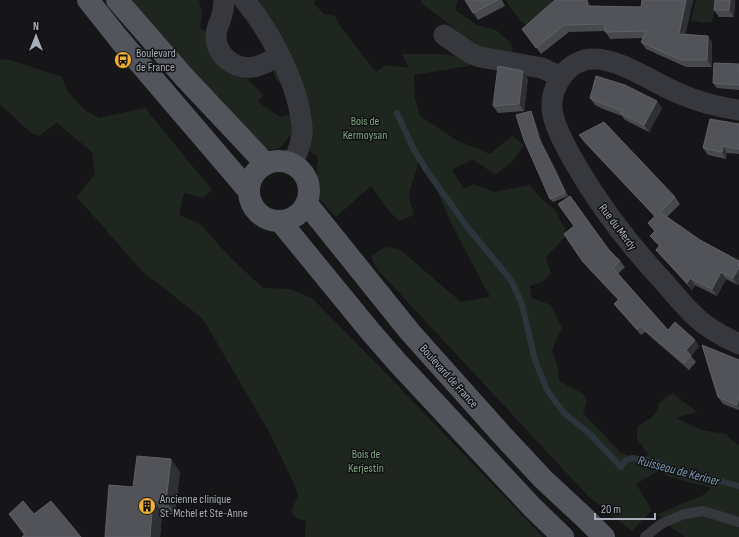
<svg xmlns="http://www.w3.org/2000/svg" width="739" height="537" viewBox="0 0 739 537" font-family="'Sofia Sans Condensed',sans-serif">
	<rect width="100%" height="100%" fill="#161618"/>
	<path fill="#1e261f" d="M121 0H199L202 13 200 28 216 37 243 74 263 95 258 102 280 117 305 112 294 95 276 80 269 56 244 0H315L313 3 324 14 335 16 340 26 376 72 386 65 409 68 402 54H442L472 59 473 65 414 75 415 98 420 116 458 141 490 154 512 136 524 145 514 160 495 175 473 159 452 170 464 189 474 184 494 192 530 185 538 196 554 209 568 234 546 257 551 274 542 282 530 286 532 298 551 305 562 328 554 345 552 351 557 364 559 380 568 386 583 394 587 402 583 413 620 452 637 459 649 455 637 439V428C642 423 653 417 656 413 658 410 658 406 659 403L668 396 673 394 697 412 676 418 702 430 726 434 734 442 739 445V537H685L672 528 658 514 703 495 711 488 669 477 660 470 636 484 652 510 632 531 587 495 378 270 371 256 385 247 399 249 461 302 490 297 452 225 436 188 419 161 409 193 410 201 414 215 399 221 389 211 371 186 336 217 315 194 318 157 289 136C280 152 276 150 259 149L173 58 174 49 162 34 151 35Z
		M422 0H458L455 10 477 25 496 30 511 43 513 55 478 52 451 25 421 3Z
		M505 0H553L550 13 532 27 521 22Z
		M696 0H717L712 22 702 23 691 20Z
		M0 59 10 60 62 77 68 92 85 110 99 118 145 108 212 190 203 198 184 193 179 215 200 224 230 257 263 288 290 289 312 298 377 364 543 537H305V531L306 521 296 518 291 511 298 496 295 486 269 432 203 319 142 271 77 197 95 174 92 152 57 123 39 136 31 133 0 104Z"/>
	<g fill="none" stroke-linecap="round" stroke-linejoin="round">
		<path stroke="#2c353c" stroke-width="6" d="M397 113 413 148 427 171 468 228 511 280 522 304 535 360 547 390 564 413 590 434 621 467 626 460 632 458 652 461 674 469 739 486"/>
		<path stroke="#37383d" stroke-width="10" d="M645 537 661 524 684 514 703 511 739 522"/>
		<path stroke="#37383d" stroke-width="21" d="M224 0C224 6 223 12 221 18 219 24 216 29 216 36 216 56 235 70 254 67 262 65 272 60 279 56
			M244 0C269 29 297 82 301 120 302 125 303 130 302 135 301 145 296 155 293 164
			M444 35 470 53 480 57 542 68 561 77
			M739 110C718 107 698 102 678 93 653 83 613 53 585 60 562 66 548 93 553 115 557 132 567 149 576 165 601 208 631 247 665 283 675 295 686 308 698 319 710 330 724 337 739 344"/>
		<path stroke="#53555c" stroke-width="22" d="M88 0 119 39 249 191
			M117 0 185 78 266 164
			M249 191a30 30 0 1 1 60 0a30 30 0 1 1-60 0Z
			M307 204 410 332 502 435 543 479 587 520 604 537
			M280 221 370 331 397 362 532 507 563 537"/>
	</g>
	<path fill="#47494d" d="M465 0H502L505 6 478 20Z
		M642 0H693L685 35 712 42V67H686L646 49 641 42 643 38 610 39 605 31 569 32 541 54 522 29 592 7H641Z
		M715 0H735L734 17H719L714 10Z
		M739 64V90L717 88 713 83Z
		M528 78 524 111 498 113 493 106Z
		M590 98 662 108 649 132 625 120 622 116 603 109 595 105Z
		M533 115 542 143 556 170 568 196 553 202 550 199Z
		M739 124V154L727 153 726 159 708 155 703 148Z
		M579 135 675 197 680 204 667 217 700 240 739 261V283L738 285 726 279 717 296 695 285 692 290 661 256 656 250 659 246 655 242 650 236 655 231 648 223 655 217 584 142Z
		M564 234 609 250 620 261 625 267 618 274 668 330 699 346 691 356 696 362 689 370 645 332 641 335 619 310 614 304 618 300 588 268Z
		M739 360V410L723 404 718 397Z
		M180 472 175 513 162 512 160 537H105L133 487Z
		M9 514H34L81 537 24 535Z"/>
	<path fill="#2f3033" d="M587 0 592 7 588 6Z
		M686 0H693L684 41 679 34Z
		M730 0H735L734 17 729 10Z
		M708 36 712 42V67L707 60Z
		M523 71 528 78 524 111 519 104Z
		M657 101 662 108 649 132 644 125Z
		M531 111 533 115 542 143 556 170 568 196 565 192 539 139Z
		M723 146 727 153 726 159 722 152Z
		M739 268V283L738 285 733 278Z
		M721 272 726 279 717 296 712 289Z
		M690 278 695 285 692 290 687 283Z
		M695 340 699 346 691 357 686 350Z
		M739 398V408L737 405Z
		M171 459 180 472 175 513 166 501Z
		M153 499 162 512 160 537H150Z"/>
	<path fill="#525359" stroke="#5f6168" d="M465 0H498L473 13Z
		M555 0H587L588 6 641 7 642 0H686L679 34 708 36 707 60H681L641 42 646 31 605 32V24L564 25 536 48 522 29Z
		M715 0H730L729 10H714Z
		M714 63 739 64V85L713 83Z
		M498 66 523 71 519 104 493 106Z
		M596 76 625 85 657 101 644 125 620 113 623 111 598 102 590 98Z
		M531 111 539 139 553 167 565 192 550 199 524 140 516 115Z
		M710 119 739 124V149L723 146 722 152 703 148Z
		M604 122 675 197 660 212 700 240 739 261V268L733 278 721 272 712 289 690 278 687 283 656 250 660 245 650 236 655 231 648 223 655 216 579 135Z
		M570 196 609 250 620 261 613 268 627 284 668 330 675 322 695 340 686 350 691 356 684 363 640 326 637 329 614 304 619 299 583 262 564 234 574 226 558 204Z
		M702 345 739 360V398L737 405 718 397Z
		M137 456 171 459 166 501 153 499 150 537H105L109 485 133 487Z
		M23 501 34 514 51 501 81 537H22L25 534 9 514Z"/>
	<defs>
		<g id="bus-disc" transform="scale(0.9)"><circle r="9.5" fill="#f2b134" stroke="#111113"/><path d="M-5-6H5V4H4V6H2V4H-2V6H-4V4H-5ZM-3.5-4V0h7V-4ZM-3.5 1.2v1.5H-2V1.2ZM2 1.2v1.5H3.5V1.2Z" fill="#111"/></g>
		<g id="building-disc" transform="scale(0.9)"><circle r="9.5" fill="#f2b134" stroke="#111113"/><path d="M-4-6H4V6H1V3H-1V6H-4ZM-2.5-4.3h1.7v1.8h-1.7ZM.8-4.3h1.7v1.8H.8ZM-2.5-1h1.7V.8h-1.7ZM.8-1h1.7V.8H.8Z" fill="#111"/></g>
	</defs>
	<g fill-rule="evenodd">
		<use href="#bus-disc" x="123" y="60"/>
		<use href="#building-disc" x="147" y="506"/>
	</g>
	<g text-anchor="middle" stroke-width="3" stroke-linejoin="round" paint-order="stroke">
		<g font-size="12" fill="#a8adb8" stroke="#111113" text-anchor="start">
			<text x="136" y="57">Boulevard<tspan x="136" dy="14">de France</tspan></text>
			<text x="160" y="503">Ancienne clinique<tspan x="160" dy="14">St-Mchel et Ste-Anne</tspan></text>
		</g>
		<g font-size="12" fill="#7fa381" stroke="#111113">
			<text x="365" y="125">Bois de<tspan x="365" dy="14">Kermoysan</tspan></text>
			<text x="366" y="458">Bois de<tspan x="366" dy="14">Kerjestin</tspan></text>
		</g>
		<g font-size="12" fill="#a8adb8" stroke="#111113">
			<text transform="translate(618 227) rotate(53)" y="4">Rue du Merdy</text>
			<text transform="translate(449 376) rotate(48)" y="4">Boulevard de France</text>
		</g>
		<g font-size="13" font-style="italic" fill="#7f9bb3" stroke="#111113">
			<text transform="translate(679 470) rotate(15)" y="5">Ruisseau de Keriner</text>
		</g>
	</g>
	<g transform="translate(36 36)" stroke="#111113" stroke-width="3" paint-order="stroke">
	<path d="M0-3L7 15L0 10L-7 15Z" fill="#a8adb8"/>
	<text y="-6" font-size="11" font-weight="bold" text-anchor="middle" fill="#a8adb8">N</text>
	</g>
	<path d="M595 513v6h60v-6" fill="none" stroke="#a8adb8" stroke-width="2"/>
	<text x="601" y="513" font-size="12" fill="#a8adb8" stroke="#111113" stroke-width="3" paint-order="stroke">20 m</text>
</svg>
